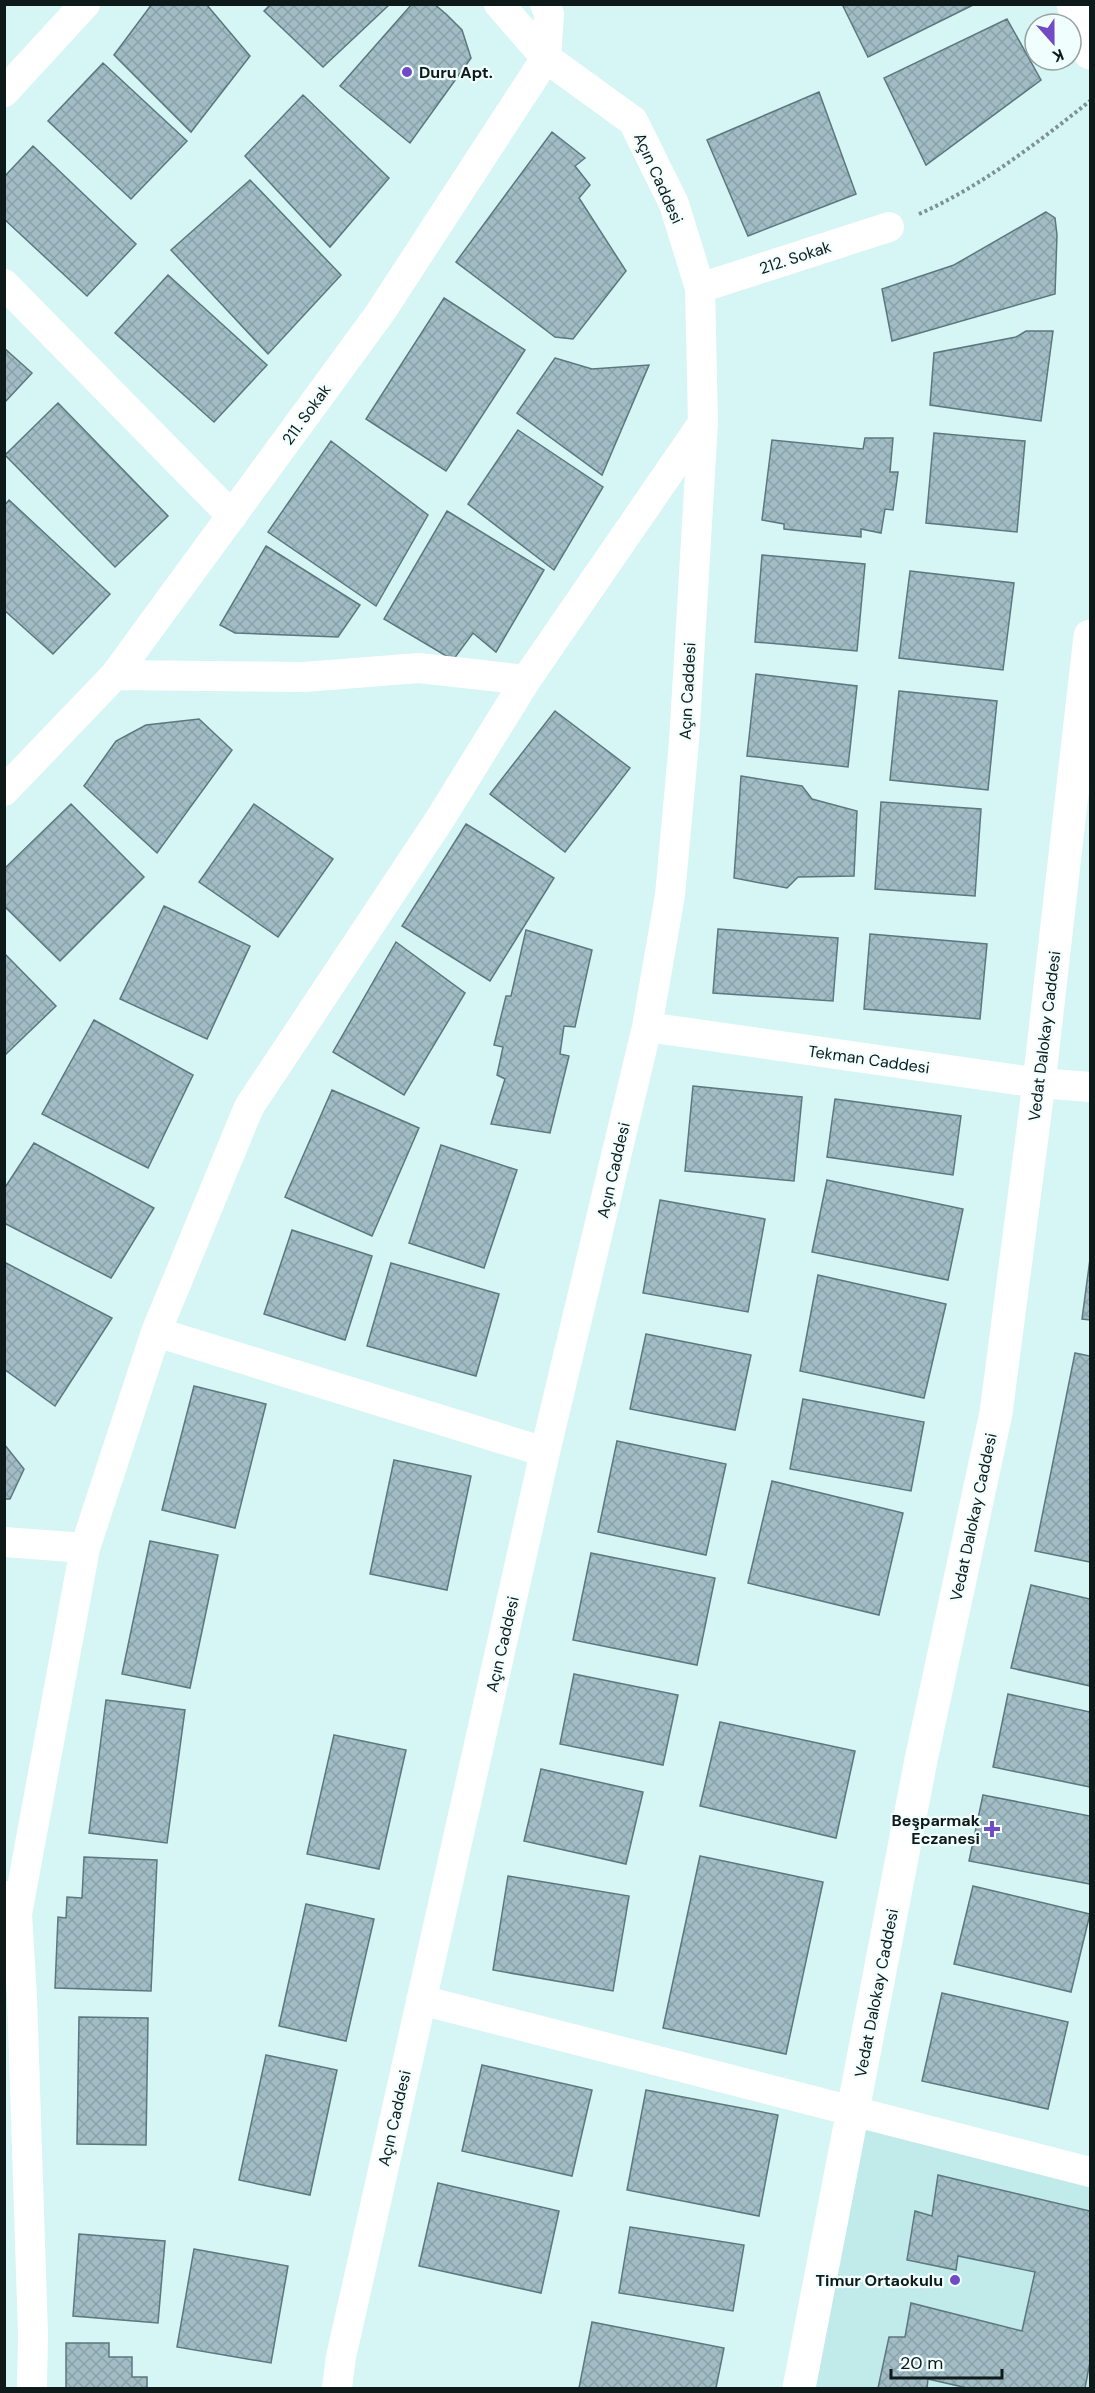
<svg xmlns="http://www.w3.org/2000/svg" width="1095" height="2393" viewBox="0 0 1095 2393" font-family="'DM Sans',sans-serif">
	<defs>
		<pattern id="building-cross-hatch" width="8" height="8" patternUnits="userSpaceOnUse" patternTransform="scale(1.5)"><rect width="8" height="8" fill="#a1bcc5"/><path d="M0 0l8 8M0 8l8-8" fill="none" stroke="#89a1a9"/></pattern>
	</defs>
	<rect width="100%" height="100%" fill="#d6f5f5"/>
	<path fill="#c1eaeb" d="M854 2111 1090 2172V2388H799Z"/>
	<path fill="url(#building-cross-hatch)" stroke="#5d777e" stroke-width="1.5" d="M152 4H206L250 56 191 132 114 55Z
		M271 4H390L323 67 264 11Z
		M412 4H434L446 14 462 30 471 58 410 143 340 86Z
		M842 4H975L868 57Z
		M1007 19 1041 80 926 165 884 78Z
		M103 63 187 141 131 199 48 121Z
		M819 92 856 194 748 236 707 140Z
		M303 95 389 178 330 247 245 156Z
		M552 132 585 158 575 166 590 185 579 198 626 271 573 339 555 337 456 262Z
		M33 146 136 244 87 296 4 219V177Z
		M250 180 341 275 268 354 171 250Z
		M1046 212 1055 218 1057 235 1055 294 892 341 882 289 954 265Z
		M168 275 267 365 214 422 115 333Z
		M444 298 525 350 446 471 366 419Z
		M1026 331H1053L1041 421 930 405 934 353 1016 337Z
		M4 348 32 373 4 403Z
		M555 358 592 369 649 365 602 475 517 413Z
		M58 403 168 516 115 567 5 455Z
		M518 430 603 487 554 570 468 504Z
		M934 433 1025 441 1017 532 926 523Z
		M865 438H893L890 472H898L893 510 885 509 881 533 861 529V537L821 533 784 529V524L762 520 772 440 863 449Z
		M331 441 428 515 376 606 268 532Z
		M9 500 110 594 53 654 4 610V506Z
		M447 511 544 570 496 652 473 633 453 660 384 619Z
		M266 546 360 605 338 637 235 633 220 625Z
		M762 555 865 564 857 651 755 642Z
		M910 571 1014 583 1003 670 899 658Z
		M756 674 857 686 848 767 747 756Z
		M899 691 997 701 988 790 890 780Z
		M555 711 630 768 565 852 490 794Z
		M199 719 232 750 157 853 84 786 116 741 146 725Z
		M741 776 802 786 812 799 857 811 854 876 798 877 787 888 734 878Z
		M881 802 981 809 975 896 875 889Z
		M71 804 144 877 60 961 4 906V869Z
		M254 804 333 859 278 937 199 882Z
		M466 824 554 878 490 981 402 926Z
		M164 906 250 946 207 1039 120 999Z
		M718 929 838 938 833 1001 713 993Z
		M526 930 592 950 575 1027 564 1026 560 1054 569 1056 550 1133 491 1124 505 1079 497 1075 503 1047 494 1045 506 996H511Z
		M870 934 987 944 980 1019 864 1009Z
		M396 942 465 993 404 1095 333 1052Z
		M4 953 56 1006 4 1056Z
		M94 1020 193 1075 148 1168 42 1114Z
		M693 1086 802 1097 794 1181 685 1171Z
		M332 1090 419 1128 372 1236 285 1197Z
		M835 1099 961 1116 953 1175 827 1157Z
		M34 1143 154 1208 111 1278 4 1223V1189Z
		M441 1145 517 1170 484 1268 409 1243Z
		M827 1180 963 1209 948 1280 812 1252Z
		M660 1200 765 1219 748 1312 643 1293Z
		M292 1230 372 1256 345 1340 264 1314Z
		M1090 1259V1320L1082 1319Z
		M4 1262 112 1318 55 1406 4 1369Z
		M391 1263 499 1294 476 1376 367 1346Z
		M818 1275 946 1304 924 1398 800 1371Z
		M646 1334 751 1355 735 1430 630 1409Z
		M1075 1353 1090 1356V1562L1035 1551Z
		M194 1386 266 1404 235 1528 162 1510Z
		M803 1399 924 1422 911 1491 790 1469Z
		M617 1441 726 1464 706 1555 598 1532Z
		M4 1444 24 1469 10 1499H4Z
		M394 1460 471 1476 447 1590 370 1574Z
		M772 1481 903 1513 879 1615 748 1583Z
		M150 1541 218 1555 190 1688 122 1674Z
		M591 1553 715 1578 697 1665 573 1640Z
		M1031 1585 1090 1599V1686L1011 1668Z
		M574 1674 678 1695 663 1765 560 1744Z
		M1008 1694 1090 1712V1787L993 1767Z
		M106 1700 185 1710 167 1843 89 1833Z
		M720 1722 855 1751 836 1838 700 1806Z
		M334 1735 406 1750 379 1869 307 1854Z
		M541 1769 643 1792 626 1864 524 1841Z
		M983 1795 1090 1816V1884L969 1861Z
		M700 1856 823 1882 786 2054 663 2028Z
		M84 1857 157 1860 151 1991 55 1988 58 1917 66 1918 67 1897 82 1898Z
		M508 1876 629 1896 613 1991 493 1970Z
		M973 1886 1090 1914 1071 1992 954 1964Z
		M306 1904 374 1919 346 2041 279 2026Z
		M942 1993 1068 2022 1048 2109 922 2081Z
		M79 2017 148 2018 146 2145 77 2144Z
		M266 2055 337 2070 310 2195 239 2180Z
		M482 2065 592 2090 572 2176 462 2151Z
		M646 2090 778 2115 759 2216 627 2190Z
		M938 2175 1090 2211V2362L1085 2388H967L928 2379 927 2388H878L889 2337H905L911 2303 1022 2331 1035 2272 958 2256 956 2270 907 2260 915 2211 932 2216Z
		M438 2183 559 2211 541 2293 419 2266Z
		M630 2227 744 2245 733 2311 619 2293Z
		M79 2234 165 2241 158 2323 73 2316Z
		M194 2249 288 2266 271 2363 177 2347Z
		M592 2322 724 2348 716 2388H579Z
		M66 2343H109V2357H132V2377H147V2388H66Z"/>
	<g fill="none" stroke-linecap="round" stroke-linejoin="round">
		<path stroke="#7d9393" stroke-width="4" stroke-dasharray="3 3" stroke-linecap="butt" d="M919 214C982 186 1037 143 1090 101"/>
		<path stroke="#fff" stroke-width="30" d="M4 92 85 4
			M4 284 232 516
			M700 288 889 227
			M115 675 304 677 419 668 526 680
			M4 791 115 675 380 313 546 58 549 14 545 4
			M647 1027 1039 1083 1090 1087
			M156 1332 545 1452
			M4 1542 85 1548
			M8 1896 17 1914 22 1996 33 2334 32 2388
			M4 1917 17 1914 85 1548 156 1332 249 1107 440 819 526 680 703 423
			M421 2000 1090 2172
			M337 2388 341 2357 545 1452 647 1027 670 895 684 742 703 423 700 288 674 204 633 121 546 58 499 4"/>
		<path stroke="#fff" stroke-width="33" d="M1073 4 1090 53
			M799 2388 921 1760 996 1413 1039 1083 1090 636"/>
	</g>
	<g fill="#724ac3" stroke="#f1fefe" stroke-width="2">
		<circle cx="407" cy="72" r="6"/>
		<path d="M989 1820h6v6h6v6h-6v6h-6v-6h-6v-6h6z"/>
		<circle cx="955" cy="2280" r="6"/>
	</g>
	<g text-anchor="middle" stroke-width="4.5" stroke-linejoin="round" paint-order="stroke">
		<g font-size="16" font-weight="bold" fill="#0e1919" stroke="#f1fefe" text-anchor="end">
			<text x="419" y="78" text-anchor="start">Duru Apt.</text>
			<text x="980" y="1826">Beşparmak<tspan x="980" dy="18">Eczanesi</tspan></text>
			<text x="943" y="2286">Timur Ortaokulu</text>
		</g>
		<g font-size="16" fill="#0e1919" stroke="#f1fefe">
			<text transform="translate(659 178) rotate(66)" y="6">Açın Caddesi</text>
			<text transform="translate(795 257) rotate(-18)" y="6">212. Sokak</text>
			<text transform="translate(306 414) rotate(-54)" y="6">211. Sokak</text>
			<text transform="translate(687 691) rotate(-87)" y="6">Açın Caddesi</text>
			<text transform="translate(1044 1036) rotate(-83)" y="6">Vedat Dalokay Caddesi</text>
			<text transform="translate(869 1059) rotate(8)" y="6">Tekman Caddesi</text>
			<text transform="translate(613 1170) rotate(-77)" y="6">Açın Caddesi</text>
			<text transform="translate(973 1517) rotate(-78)" y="6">Vedat Dalokay Caddesi</text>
			<text transform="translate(502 1644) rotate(-77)" y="6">Açın Caddesi</text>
			<text transform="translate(876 1993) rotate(-79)" y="6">Vedat Dalokay Caddesi</text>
			<text transform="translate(394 2118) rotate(-77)" y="6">Açın Caddesi</text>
		</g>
	</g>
	<rect width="1095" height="2393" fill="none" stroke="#0e1919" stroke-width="12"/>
	<g transform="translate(1053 42) rotate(159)"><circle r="28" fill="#f1fefe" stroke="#96a2a2" stroke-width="1.5"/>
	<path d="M0-4.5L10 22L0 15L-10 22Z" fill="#724ac3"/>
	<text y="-9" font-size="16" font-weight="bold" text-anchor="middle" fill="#0e1919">K</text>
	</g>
	<path d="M891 2369v9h111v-9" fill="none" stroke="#0e1919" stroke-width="3"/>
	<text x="900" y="2369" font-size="18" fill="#0e1919" stroke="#f1fefe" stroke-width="4.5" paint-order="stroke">20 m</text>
</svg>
